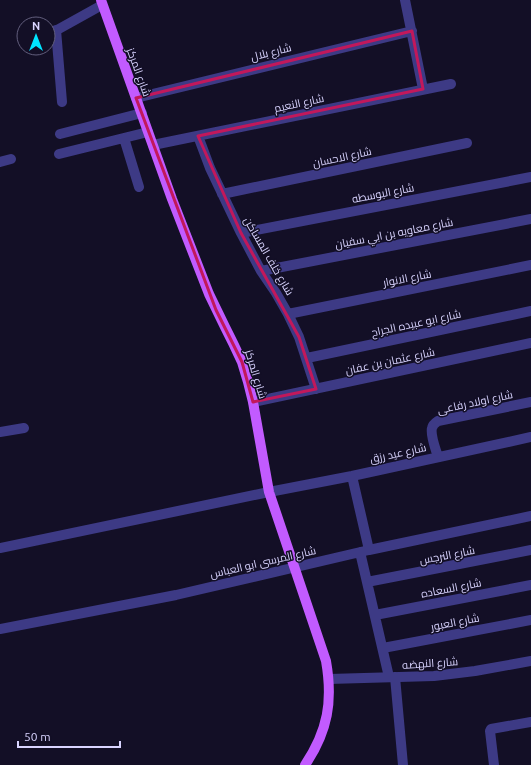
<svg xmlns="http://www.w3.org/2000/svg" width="531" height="765" viewBox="0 0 531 765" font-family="Ubuntu,Cairo,sans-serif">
	<rect width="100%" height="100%" fill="#130f26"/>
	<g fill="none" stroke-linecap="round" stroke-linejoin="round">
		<path stroke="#3d3a85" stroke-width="10" d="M405 0 423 89
			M56 30 62 102
			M48 35 102 5
			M136 98 412 31
			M60 134 142 113
			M198 136 210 168 241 233 261 271 276 293 288 314 299 337 316 389
			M124 138 139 187
			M153 145 451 84
			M59 154 148 132
			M0 162 11 159
			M222 194 467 143
			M241 233 531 177
			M261 271 531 219
			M288 314 531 265
			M307 358 531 311
			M253 402 531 343
			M0 432 24 428
			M438 457C436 450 430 435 432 428 433 424 435 423 438 421L531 402
			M352 476 369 550
			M0 548 269 492 352 476 531 437
			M360 552 389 677
			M367 582 531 550
			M375 615 531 585
			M0 629 176 595 369 550 531 516
			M383 648 531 620
			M395 677 403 765
			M329 679 434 676 475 671 531 661
			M494 765 490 731 491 729 531 722"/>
		<path stroke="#c25bff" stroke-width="10" d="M101 0 172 199 209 294 225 327 233 343 242 362 248 382 253 402 269 492 326 661C333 701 328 731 305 765"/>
	</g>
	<path fill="none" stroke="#c2185b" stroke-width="3" stroke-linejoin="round" d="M412 31 423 89 198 136 241 233 299 337 316 389 253 402 242 362 216 310 136 98Z"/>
	<g text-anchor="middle" stroke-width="3" stroke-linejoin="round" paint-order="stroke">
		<g font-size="11" fill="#d9d4ff" stroke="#130f26">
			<text transform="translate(271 52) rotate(-14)" y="4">شارع بلال</text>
			<text transform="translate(139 72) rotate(70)" y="4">شارع المركز</text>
			<text transform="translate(299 103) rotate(-12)" y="4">شارع النعيم</text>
			<text transform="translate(342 157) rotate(-12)" y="4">شارع الاحسان</text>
			<text transform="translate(383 193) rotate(-11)" y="4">شارع البوسطه</text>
			<text transform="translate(394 233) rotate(-11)" y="4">شارع معاويه بن ابي سفيان</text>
			<text transform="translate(269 256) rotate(60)" y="4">شارع خلف المساكن</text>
			<text transform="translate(407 278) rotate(-11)" y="4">شارع الانوار</text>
			<text transform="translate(416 323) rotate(-12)" y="4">شارع ابو عبيده الجراح</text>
			<text transform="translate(390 361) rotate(-12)" y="4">شارع عثمان بن عفان</text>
			<text transform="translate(256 374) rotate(73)" y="4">شارع المركز</text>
			<text transform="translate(475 402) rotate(-12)" y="4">شارع اولاد رفاعى</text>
			<text transform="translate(398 453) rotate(-12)" y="4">شارع عيد رزق</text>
			<text transform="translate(447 555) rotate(-11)" y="4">شارع النرجس</text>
			<text transform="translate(263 562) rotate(-13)" y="4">شارع المرسى ابو العباس</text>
			<text transform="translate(451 588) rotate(-11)" y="4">شارع السعاده</text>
			<text transform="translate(455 622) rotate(-11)" y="4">شارع العبور</text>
			<text transform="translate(430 663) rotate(-4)" y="4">شارع النهضه</text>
		</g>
	</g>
	<g transform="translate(36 36)"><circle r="19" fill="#130f26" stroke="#625e7d"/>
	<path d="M0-3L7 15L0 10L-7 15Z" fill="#00e5ff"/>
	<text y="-6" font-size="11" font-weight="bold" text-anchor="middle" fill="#d9d4ff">N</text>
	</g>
	<path d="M18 741v6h102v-6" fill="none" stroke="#d9d4ff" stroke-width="2"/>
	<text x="24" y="741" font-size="12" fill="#d9d4ff" stroke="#130f26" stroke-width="3" paint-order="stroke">50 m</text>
</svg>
